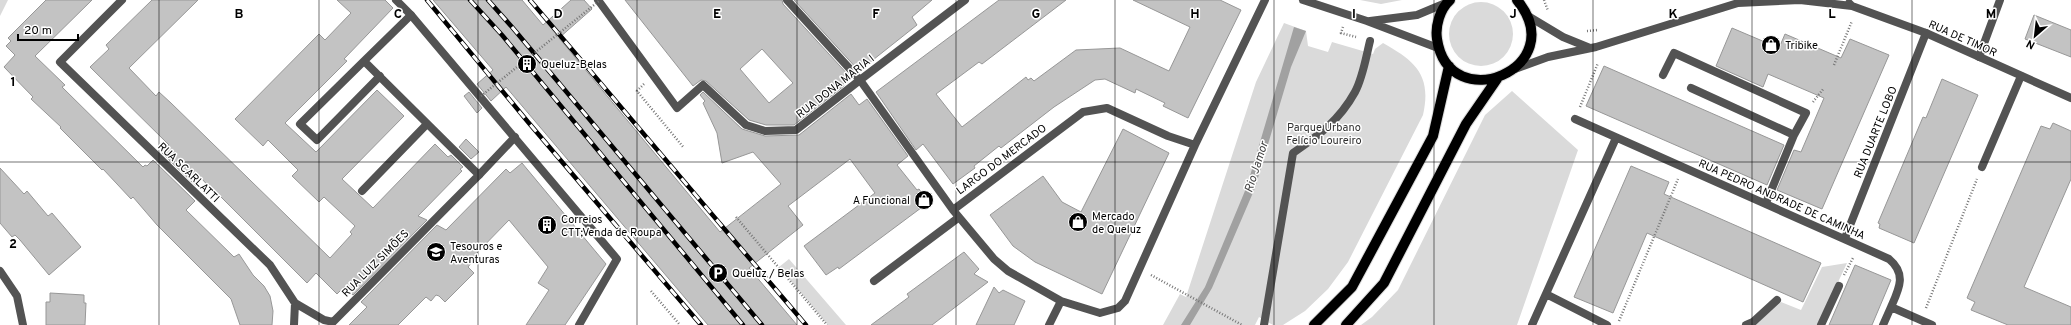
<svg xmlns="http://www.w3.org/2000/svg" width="2071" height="325" viewBox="0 0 2071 325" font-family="Overpass,sans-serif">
	<rect width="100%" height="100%" fill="#fff"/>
	<path fill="#dadada" d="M0 0H8L0 16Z
		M1360 0H1402L1381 4Z
		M1449 34a32 32 0 1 1 64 0a32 32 0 1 1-64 0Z
		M1284 23 1306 31 1308 46 1328 52 1332 42 1373 54 1375 49 1383 43C1415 61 1432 75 1423 115L1348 262 1328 289 1305 311 1283 325H1273L1259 317 1255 325H1163L1180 294 1186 297 1256 82Z
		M1512 91 1578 150 1517 325H1361L1372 317 1398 290 1485 115Z
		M789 259 846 325H828L779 267Z
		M1847 263 1818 325H1755L1781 302 1801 310 1822 267Z"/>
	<path fill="#a1a1a1" d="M1294 27 1306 31 1291 67 1255 188 1212 288 1190 325H1181L1205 287 1247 186Z"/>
	<path fill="#c3c3c3" stroke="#979797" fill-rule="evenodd" d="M46 0H92L35 56 65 85 62 87 143 167 145 165 147 166 153 160 195 201 186 210 234 257 239 254 253 275 264 286 270 296 273 311 272 325H240L231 299 157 225 133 197 131 199 103 169 102 170 60 128 61 127 31 99 33 97 4 67 15 55 6 46 11 41 8 38Z
		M152 0H198L129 68 156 96 159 92 171 103 330 258 352 234 350 232 355 226 324 197 319 202 292 176 298 170 268 140 263 146 235 119 319 34 325 40 351 13 337 0H385L393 8 344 59 347 61 285 123 316 152 377 90 404 116 342 179 373 208 435 144 448 157 451 155 463 167 460 169 462 171 418 216 427 220 353 295 344 287 337 294 316 273 307 283 214 190 213 191 201 178 195 184 196 186 161 152 169 145 90 67 109 49 106 45Z
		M433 0H522L543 25 571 0H584L592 9 559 38 720 232 781 184 753 152 722 163 717 133 703 103 705 101 700 95 703 92 742 129 765 136 799 135 851 94 859 105 867 99 908 156 897 165 917 190 919 189 929 202 839 269 838 267 826 275 804 246 875 193 850 159 788 206 803 225 749 268 797 325H708L506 87 491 101 477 84 493 70Z
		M625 0H782L783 4 851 78 843 84 844 86 794 125H766L749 120 706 81 701 80 693 86ZM762 49 793 83 769 103 740 69Z
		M794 0H932L912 17 917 25 859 71Z
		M999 0H1066L982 64 979 62 936 94 962 127 1026 77 1028 80 1031 78 1034 81 1076 50 1120 48 1169 71 1190 27 1133 0H1220L1241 10 1188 118 1163 106 1165 103 1136 89 1135 93 1105 79 1095 80 1054 107 1001 148 999 146 974 166 975 168 953 184 923 144 916 150 876 92Z
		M2034 15 2071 30V57L2025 39Z
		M1732 28 1779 48 1785 34 1841 58 1850 39 1889 55 1822 209 1777 190 1794 150 1801 152 1824 98 1768 74 1763 87 1716 66Z
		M1604 66 1784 145 1767 185 1586 106Z
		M1942 79 1978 95 1914 243 1879 228 1880 224 1878 223 1923 117 1926 118Z
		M469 92 482 108 477 113 464 96Z
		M2053 123 2071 131V179L2024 287 2071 307V325H2008L1971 310 1975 302 1967 298 2041 126 2050 129Z
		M1123 129 1169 153 1102 294 1035 262 1013 246 990 215 1043 176 1062 202 1081 212Z
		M466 139 479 152 471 159 459 147Z
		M522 163 606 264 565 325H526L549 290 538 283 548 267 509 220 473 257 475 258 468 267 474 273 445 302 439 296 436 295 431 301 426 297 398 325H349L367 307 361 302 437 225 446 230 506 169 510 173Z
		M1631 166 1669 182 1664 194 1821 263 1803 302 1647 233 1613 313 1574 297Z
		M0 168 24 194 27 191 48 216 52 213 81 247 49 275 20 240 15 235 12 237 0 223Z
		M964 252 979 269 974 274 988 282 932 325H871L909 297 907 294Z
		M1855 265 1891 280 1872 325H1829Z
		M994 287 999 293 1003 290 1025 301 1014 325H976Z
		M50 293 84 295V303H86L85 325H46V302H50Z"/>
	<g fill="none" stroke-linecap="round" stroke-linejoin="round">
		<g stroke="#dbdbdb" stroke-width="12">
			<path id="primary" d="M1450 0C1440 9 1435 26 1437 39 1449 119 1573 68 1517 0
				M1314 325 1352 287 1433 136 1449 66
				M1346 325 1384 283 1466 124 1497 79"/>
		</g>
		<path stroke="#757575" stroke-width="2.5" stroke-dasharray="1 2" stroke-linecap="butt" d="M1544 0 1548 11
			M1343 27 1341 33 1356 37
			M1587 31 1598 30
			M1834 65 1852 21
			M644 84 637 91 684 148
			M1813 102 1824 88
			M1580 107 1598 63
			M736 217 827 325
			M1151 275 1242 325
			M1844 275 1853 258
			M651 291 680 325
			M1926 308 1977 179
			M1619 321 1678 179"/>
		<path stroke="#535353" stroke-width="8" d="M598 0 677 108 703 85 746 125 765 131 796 130 860 80
			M411 15 617 259 579 325
			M479 175 515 137
			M1264 325 1293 153C1319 135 1339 121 1355 92 1363 77 1366 57 1370 41"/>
		<path stroke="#535353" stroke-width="8" d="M122 0 60 62 270 265 295 303 324 320 333 322 479 175 364 61 411 15 396 0
			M787 0 860 80 953 210
			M1979 57 2000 0
			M364 61 300 124 317 140 380 76
			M1663 75 1674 53 1806 113 1794 135
			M860 80 965 0
			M1691 88 1794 135 1766 203
			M1575 119 1889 259C1907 274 1899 289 1891 307L1932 325
			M1195 145 1168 136 1107 108 1083 112 953 210 994 259 1008 271 1061 301 1100 313 1118 308 1125 301 1195 145 1265 0
			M1982 167 2021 76
			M362 191 427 124
			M1845 238 1926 33
			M0 271 17 296 23 325
			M874 281 958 218
			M1546 294 1607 325
			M294 325 295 303
			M1049 325 1061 301
			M1532 325 1616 138
			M1746 325 1753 322 1777 300
			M1821 325 1839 286
			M1883 325 1891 307"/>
		<path stroke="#535353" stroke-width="8" d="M1303 0 1367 21 1438 48
			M1849 3 1852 6 1926 33 2071 98
			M1528 16 1563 37 1590 48
			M1370 21 1417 15 1448 2
			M1515 69 1548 57 1596 47 1738 3 1800 0 1852 6"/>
		<use href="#primary" stroke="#000" stroke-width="10"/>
		<g stroke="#000" stroke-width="4.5">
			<path id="rail" d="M427 0 528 122 701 325
				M470 0 502 35 743 325
				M488 0 512 27 762 325
				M530 0 806 325"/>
		</g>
		<use href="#rail" stroke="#fff" stroke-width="3" stroke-dasharray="9" stroke-linecap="butt"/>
		<path stroke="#757575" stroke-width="2.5" stroke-dasharray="1 2" stroke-linecap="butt" d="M481 96 599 1"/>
	</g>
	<path fill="none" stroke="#000" stroke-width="1" stroke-opacity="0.55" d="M159 0V325M319 0V325M478 0V325M637 0V325M797 0V325M956 0V325M1115 0V325M1274 0V325M1434 0V325M1593 0V325M1752 0V325M1912 0V325M0 162H2071"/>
	<defs>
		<g id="shop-disc" transform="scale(1)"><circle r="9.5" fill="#000" stroke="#fff"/><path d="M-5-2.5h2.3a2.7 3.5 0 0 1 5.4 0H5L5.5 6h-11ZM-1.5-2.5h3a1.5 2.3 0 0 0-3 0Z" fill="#fff"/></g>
		<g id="building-disc" transform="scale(1)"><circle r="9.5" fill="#000" stroke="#fff"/><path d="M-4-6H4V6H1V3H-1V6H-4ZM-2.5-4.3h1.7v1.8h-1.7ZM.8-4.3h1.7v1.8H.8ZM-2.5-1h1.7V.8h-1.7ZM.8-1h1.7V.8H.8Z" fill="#fff"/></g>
		<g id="school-disc" transform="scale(1)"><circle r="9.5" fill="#000" stroke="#fff"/><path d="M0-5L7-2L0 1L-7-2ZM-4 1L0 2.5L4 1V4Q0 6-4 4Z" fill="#fff"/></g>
		<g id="parking-disc" transform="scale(1)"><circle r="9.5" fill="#000" stroke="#fff"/><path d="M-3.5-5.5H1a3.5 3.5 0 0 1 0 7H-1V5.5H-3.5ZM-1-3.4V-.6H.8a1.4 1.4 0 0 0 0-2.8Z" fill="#fff"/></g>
	</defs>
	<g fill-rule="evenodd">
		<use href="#shop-disc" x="1771" y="45"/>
		<use href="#building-disc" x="527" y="64"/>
		<use href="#shop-disc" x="924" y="200"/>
		<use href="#shop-disc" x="1078" y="222"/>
		<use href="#building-disc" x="547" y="225"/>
		<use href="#school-disc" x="436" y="252"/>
		<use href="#parking-disc" x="718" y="273"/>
	</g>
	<g text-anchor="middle" stroke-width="3" stroke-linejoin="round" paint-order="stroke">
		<g font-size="11" fill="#000" stroke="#fff">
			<text transform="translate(1963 38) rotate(24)" y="4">RUA DE TIMOR</text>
			<text transform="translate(835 86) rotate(-38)" y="4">RUA DONA MARIA I</text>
			<text transform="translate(1875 132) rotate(-68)" y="4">RUA DUARTE LOBO</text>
			<text transform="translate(1001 159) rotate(-37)" y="4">LARGO DO MERCADO</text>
			<text transform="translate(189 172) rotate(44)" y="4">RUA SCARLATTI</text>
			<text transform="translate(1782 199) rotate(24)" y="4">RUA PEDRO ANDRADE DE CAMINHA</text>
			<text transform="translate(375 263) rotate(-45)" y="4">RUA LUIZ SIMÕES</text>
		</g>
		<g font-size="11" fill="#000" stroke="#fff" text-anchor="start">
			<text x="1785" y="49">Tribike</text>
			<text x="541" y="68">Queluz-Belas</text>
			<text x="910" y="204" text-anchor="end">A Funcional</text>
			<text x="1092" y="220">Mercado<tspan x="1092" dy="13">de Queluz</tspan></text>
			<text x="561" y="223">Correios<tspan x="561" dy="13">CTT;Venda de Roupa</tspan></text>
			<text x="450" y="250">Tesouros e<tspan x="450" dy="13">Aventuras</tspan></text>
			<text x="732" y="277">Queluz / Belas</text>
		</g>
		<g font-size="11" fill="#313131" stroke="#fff">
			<text x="1324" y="131">Parque Urbano<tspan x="1324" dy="13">Felício Loureiro</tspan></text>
		</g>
		<g font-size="12" font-style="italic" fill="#424242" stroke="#fff">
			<text transform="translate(1256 167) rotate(-72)" y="4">Rio Jamor</text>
		</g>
	</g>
	<g font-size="13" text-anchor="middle" font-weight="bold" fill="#000" stroke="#fff" stroke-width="3" stroke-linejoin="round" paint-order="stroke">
		<text x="239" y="18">B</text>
		<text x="398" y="18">C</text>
		<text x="558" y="18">D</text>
		<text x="717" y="18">E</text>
		<text x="876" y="18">F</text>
		<text x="1036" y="18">G</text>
		<text x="1195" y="18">H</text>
		<text x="1354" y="18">I</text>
		<text x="1513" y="18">J</text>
		<text x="1673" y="18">K</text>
		<text x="1832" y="18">L</text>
		<text x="1991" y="18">M</text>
		<text x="13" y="86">1</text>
		<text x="13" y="248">2</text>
	</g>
	<g transform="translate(2035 36) rotate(208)" stroke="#ffffff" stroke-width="3" paint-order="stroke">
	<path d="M0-3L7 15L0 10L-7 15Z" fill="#000000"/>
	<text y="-6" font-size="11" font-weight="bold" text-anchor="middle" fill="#000000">N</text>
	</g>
	<path d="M18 34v6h60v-6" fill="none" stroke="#000000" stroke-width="2"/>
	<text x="24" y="34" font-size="12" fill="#000000" stroke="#ffffff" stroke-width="3" paint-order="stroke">20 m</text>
</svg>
